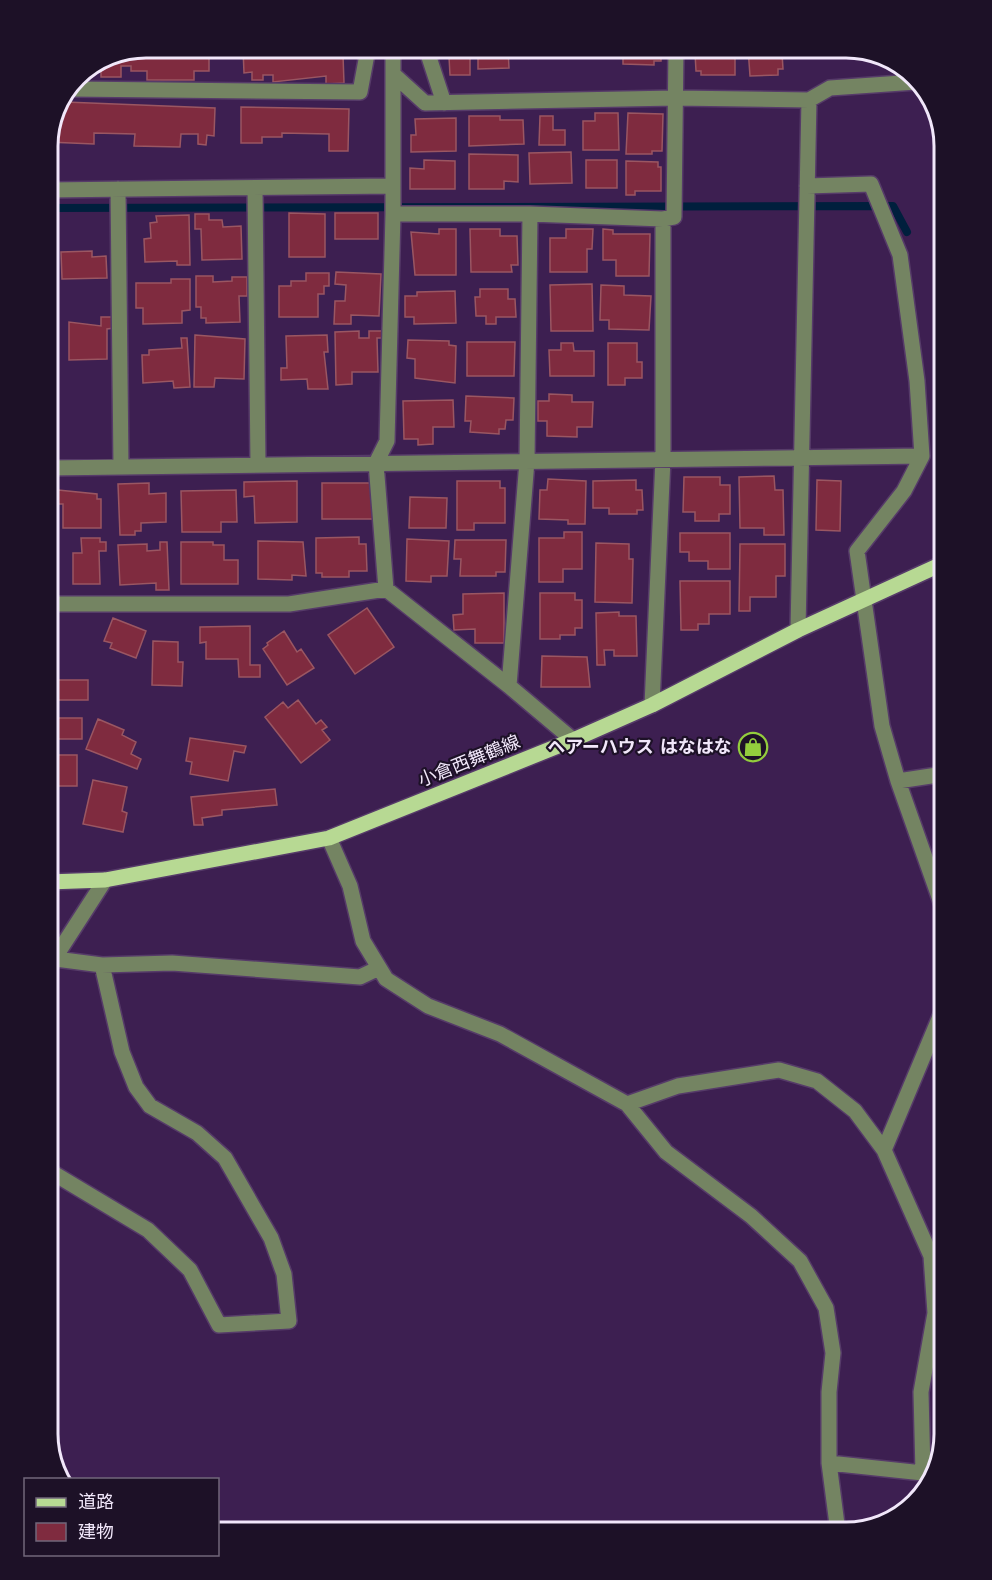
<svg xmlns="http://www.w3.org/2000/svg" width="992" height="1580" viewBox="0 0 992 1580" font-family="'DejaVu Sans','Noto Sans JP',sans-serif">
	<rect width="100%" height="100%" fill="#3d1f51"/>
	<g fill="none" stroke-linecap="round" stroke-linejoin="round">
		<path stroke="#001f3d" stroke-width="8" d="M48 208 893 206 907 232"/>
	</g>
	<path fill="#7f2b3f" stroke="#9a5662" stroke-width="1.5" d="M146 48H209V71H194V80H147V71H131V66H121V77H101V68H97Z
		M325 48 326 56 343 55 344 83 326 84V76L273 82V75H263V80H252V72L244 73 243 49Z
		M442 48H470V75H450L449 57H442Z
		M478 48H508L509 68 478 69Z
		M623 48H661V61H654V65L623 64Z
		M701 48H742V54H735V75H701V71H696L695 53H701Z
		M748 48H788V53H782L783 69H778V75L750 76Z
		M65 102 215 108 214 136 207 135 206 145 198 144V134H181L180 147 134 146 135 134 94 133V144L48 142Z
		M241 107 349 109 348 151H329V134L282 133V137H262V143H241Z
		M595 113H618L619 150H583V121H595Z
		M628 113 663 114 662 151H652V154H626Z
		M469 116H500V120H523L524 144 469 146Z
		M540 116H553V130H565V145H539Z
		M456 118V151L411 152V135H416L415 119Z
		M571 152 572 183 530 184 529 153Z
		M469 154 518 155V182L504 181V189H469Z
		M424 160 455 161V189H410V168L424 169Z
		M586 160H617V188H586Z
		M626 161 658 162V167H661V191H635V195H626Z
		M289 213 325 214V257H289Z
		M335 213H378V239H335Z
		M195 214H209V220H222L223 227 241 226 242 259 202 260 201 229H195Z
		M189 215 190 265H177V261L145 262 144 239 151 238 150 223 157 222 156 216Z
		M439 229H456V275H415L411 232 439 234Z
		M470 229H500V236H517L518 265H511L512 272H471Z
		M566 229H593L592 249H587V272H550V238H566Z
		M603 229 613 230V234H650L649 276H616V260H603Z
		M92 251V257L106 256 107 278 62 279 61 252Z
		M336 272 381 274 379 316 351 315V324H334L335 301H345L346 285 335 284Z
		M306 273H329V286H324V294H318V317H279V286H291V281H306Z
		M196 276H213V282L232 281V277H247V296H239L240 322 206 323V318H201V307H196Z
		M171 279H190V310L182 311V323L143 324V308H136V283H171Z
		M592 284 593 331H551L550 285Z
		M601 285 624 286V295L651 296 649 330 609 329V320H600Z
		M480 289H508V299H515L516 317H496V324H486V316H476L475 297H480Z
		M455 291 456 323 414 324V317H405V296H417V292Z
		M101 317H114V328L107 329V359L69 360V322L101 326Z
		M359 331V338H369V331H382V338H377L378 372H352V384L336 385 335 332Z
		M195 335 245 339 244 379 215 378 214 387H194Z
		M327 335 328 352H324L328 389H308L307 379 281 380V368H287L286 336Z
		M181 338H187L190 387 174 388 173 381 143 383 142 355H149V350L182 348Z
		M408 340 449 341V345L456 346 455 383 415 378V359L407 358Z
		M467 342H515L514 376H467Z
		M561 343H573L574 351H594V376H550L549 350H561Z
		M608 343H637V362H642V378H625V385H608Z
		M549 394 572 395V402H593L592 427H577V437L547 436V421H538V401H549Z
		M466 396 514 398 513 420H506L505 429H499V434L470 432 471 421H465Z
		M453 400 454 427H433V444L418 445V439H404L403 401Z
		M774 476 775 490H783L784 535H764V528H740L739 477Z
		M684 477H720V485H730V514H719V521H695V512H683Z
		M548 479 586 481 585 524H568V520L539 519 540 490H547Z
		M636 480V490H642L643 510H637V514H609V508H593V481Z
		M817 480 841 481 840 531 816 530Z
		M297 481V522L255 523 254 496 244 497V482Z
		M457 481H500V488H505V523H474V530H457Z
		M149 483V494L166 493V522L141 523V531H135V535H120L118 484Z
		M322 483H375V519H322Z
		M58 490 97 494V499H101V528H63V504H58Z
		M236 490 237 522H221V532H182L181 491Z
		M410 497 447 498 446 528H409Z
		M564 532H582V569H563V582H539V538H564Z
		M680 533H730V569H708V561H689V552H680Z
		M359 537V544H366L367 571H349V577H322V573H316V538Z
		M81 538H100V542H106V551H99L100 584H73V553H82Z
		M407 539 449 541 447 576H431V582L406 581Z
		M455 540H506L505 572H496V576H460L461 559H454Z
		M258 541 303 542 306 576 292 575V580L258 579Z
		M160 542H167L169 590H156V583L120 585 118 545 147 544V551L160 550Z
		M181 542H213V545H224V560H238V584H181Z
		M596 543 629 544V559H633L632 603 595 602Z
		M740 544H785V576H776V597H750V611H739Z
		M680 581H730V614H709V624H698V630H681Z
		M504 593V643H475V629L454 630 453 615 463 614V594Z
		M540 593H575V600H582V628H575V635H560V639H540Z
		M367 608 394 647 355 674 328 635Z
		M619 612V616H636L637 656H614V650H604L605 665H597L596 613Z
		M113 618 146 631 136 658 110 648 112 643 104 641Z
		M250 626V665H260V677H239L238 659H206V642L200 643V627Z
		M284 631 297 652 301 649 314 668 287 685 263 649 268 645 267 643Z
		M153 641 178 642V662H183L182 686 152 685Z
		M542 656 587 657 590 687H541Z
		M54 680H88V700H54Z
		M298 700 316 724 321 720 327 727 322 730 330 740 301 763 265 717 283 702 288 708Z
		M51 718H82V739H51Z
		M98 719 124 730 122 735 136 742 131 754 141 759 137 769 86 749Z
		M190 738 246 746 244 753 234 751 228 781 190 774 192 762 186 761Z
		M53 755H77V786H53Z
		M93 780 127 787 122 811 127 813 123 832 83 824Z
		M275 789 277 805 222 810V815L202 818 203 825H194L191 797Z"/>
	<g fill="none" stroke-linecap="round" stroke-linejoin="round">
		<g stroke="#563b69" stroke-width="18">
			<path id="minor" d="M426 48 444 103
				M393 74 425 103 675 98 809 100 830 88 916 82
				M71 89 360 92 368 49 393 50
				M807 186 871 184 900 255 917 381 922 456 904 491 857 551 882 726 898 781 944 911
				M255 188 258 465
				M118 189 121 467
				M48 190 393 186
				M393 214H530
				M48 468 922 456
				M386 589 509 686
				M48 604H289L386 589 376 463 387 441 393 214V48
				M798 630 809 100
				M652 705 663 459V219
				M573 740 509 686 527 461 530 214 663 219 674 217 676 48
				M898 781 944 774
				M329 838 350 886 363 941 386 979 428 1006 500 1034 627 1104 678 1086 779 1070 817 1081 855 1111 884 1150 931 1256 935 1313 921 1392 923 1473 829 1463V1392L833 1353 826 1308 800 1261 751 1216 666 1152 627 1104
				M48 958 102 965 172 963 360 977 379 968
				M54 959 105 880
				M884 1150 944 1007
				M48 1170 148 1230 190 1270 219 1325 289 1321 284 1274 271 1238 225 1158 197 1133 150 1106 136 1087 122 1052 102 965
				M829 1463 838 1532"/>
		</g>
		<g stroke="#563b69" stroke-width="18">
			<path id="major" d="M48 882 105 880 329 838 573 740 652 705 798 630 944 563"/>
		</g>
		<use href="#minor" stroke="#748462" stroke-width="15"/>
		<use href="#major" stroke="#b7d993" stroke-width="15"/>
	</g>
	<defs>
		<g id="shop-ring" transform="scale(1.5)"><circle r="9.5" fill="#1d1127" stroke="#93cd3d" stroke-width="1.5"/><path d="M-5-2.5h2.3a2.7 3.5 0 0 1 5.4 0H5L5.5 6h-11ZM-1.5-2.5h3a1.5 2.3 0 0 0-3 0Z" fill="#93cd3d"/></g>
	</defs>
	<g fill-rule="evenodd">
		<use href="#shop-ring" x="753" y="747"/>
	</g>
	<g text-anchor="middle" stroke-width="4.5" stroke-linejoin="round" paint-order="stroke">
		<g font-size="18" font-weight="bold" fill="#f1e7fa" stroke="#1d1127" text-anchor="end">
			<text x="732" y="753">ヘアーハウス はなはな</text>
		</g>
		<g font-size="18" fill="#f1e7fa" stroke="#1d1127">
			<text transform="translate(469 761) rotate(-22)" y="6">小倉西舞鶴線</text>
		</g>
	</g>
	<path d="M0 0H992V1580H0ZM146 58H846A88 88 0 0 1 934 146V1434A88 88 0 0 1 846 1522H146A88 88 0 0 1 58 1434V146A88 88 0 0 1 146 58Z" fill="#1d1127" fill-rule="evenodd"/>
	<path fill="none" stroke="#f1e7fa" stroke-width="3" d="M146 58H846A88 88 0 0 1 934 146V1434A88 88 0 0 1 846 1522H146A88 88 0 0 1 58 1434V146A88 88 0 0 1 146 58Z"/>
	<rect x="24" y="1478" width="195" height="78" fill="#1d1127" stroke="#72677b" stroke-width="1.5"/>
	<rect x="36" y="1498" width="30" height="9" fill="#b7d993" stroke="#72677b" stroke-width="1.5"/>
	<text x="78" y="1508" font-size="18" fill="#f1e7fa">道路</text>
	<rect x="36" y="1523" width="30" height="18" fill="#7f2b3f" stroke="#72677b" stroke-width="1.5"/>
	<text x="78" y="1538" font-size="18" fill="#f1e7fa">建物</text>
</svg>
